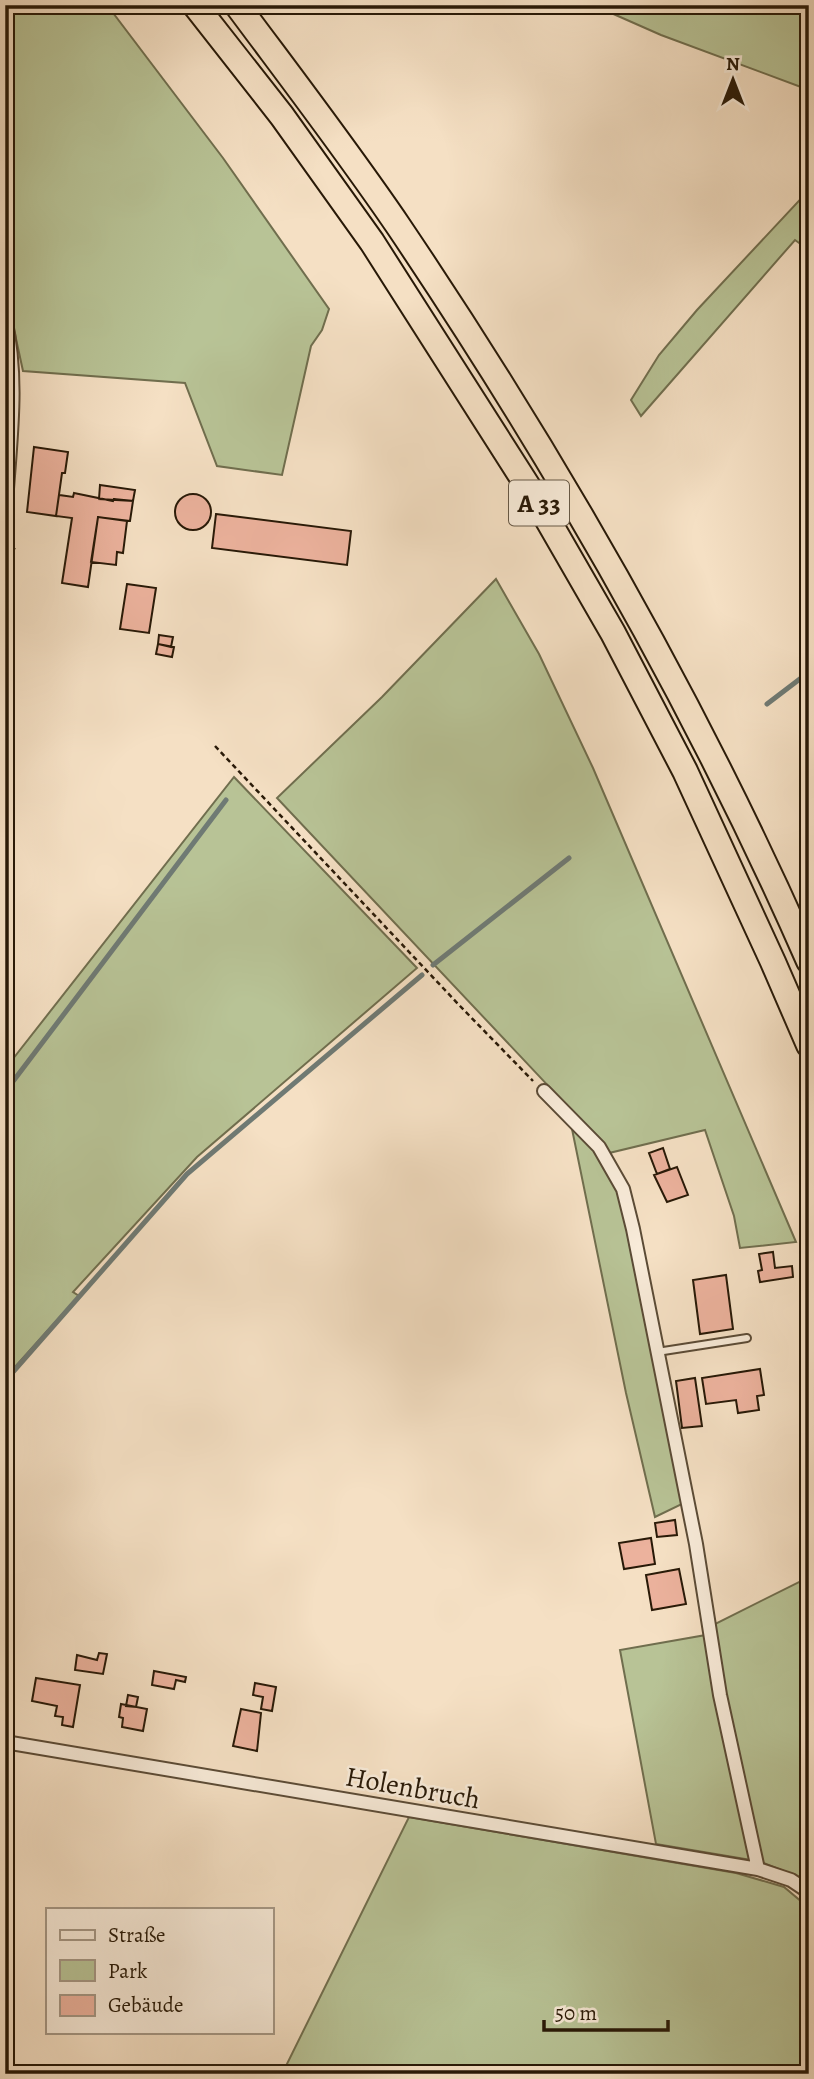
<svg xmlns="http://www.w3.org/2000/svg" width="814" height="2079" viewBox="0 0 814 2079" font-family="Alegreya,serif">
	<rect width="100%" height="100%" fill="#f5e0c4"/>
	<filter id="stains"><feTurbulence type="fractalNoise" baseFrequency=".00286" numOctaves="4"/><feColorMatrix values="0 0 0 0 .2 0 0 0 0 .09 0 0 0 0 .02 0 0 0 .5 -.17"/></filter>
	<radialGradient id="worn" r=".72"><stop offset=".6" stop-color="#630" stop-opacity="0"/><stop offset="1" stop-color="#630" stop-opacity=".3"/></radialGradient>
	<path fill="#b8c396" stroke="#706e4e" stroke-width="2" d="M5 5H107L223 158 329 309 322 330 311 346 282 475 217 466 185 383 23 371 5 288Z
		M593 5H809V90L661 35Z
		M809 190V250L795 240 641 416 631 400 659 355 697 310Z
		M496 579 539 654 593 768 796 1242 740 1248 734 1216 705 1130 609 1153 604 1145 277 798 382 697Z
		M234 777 417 968 197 1157 73 1292 79 1296 5 1378V1069Z
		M572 1129 596 1151 619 1192 682 1504 655 1517 626 1393Z
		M809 1577V1881L761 1862 725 1693 713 1625Z
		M706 1635 751 1860 656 1844 620 1650Z
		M409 1817 736 1873 784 1887 809 1908V2074H282Z"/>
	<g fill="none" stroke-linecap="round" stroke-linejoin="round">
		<path stroke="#6f7a74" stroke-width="5" d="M767 704 809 672
			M433 965 569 858
			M5 1092 226 800
			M5 1381 187 1174 422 975"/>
	</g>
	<path fill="#ecb29d" stroke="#281907" stroke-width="2" d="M34 447 68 452 65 473H62L56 516 27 512Z
		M100 485 135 490 133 501 99 499Z
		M74 493 113 501 114 499 133 501 130 521 98 517 88 587 62 583 72 518 56 516 59 495 73 497Z
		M175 512a18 18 0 1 1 36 0a18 18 0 1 1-36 0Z
		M216 514 351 531 347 565 212 548Z
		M98 517 127 521 123 553 117 552 116 565 91 562Z
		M127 584 156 588 149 633 120 629Z
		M159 635 173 637 171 647 158 644Z
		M158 644 174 647 172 657 156 654Z
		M663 1148 670 1169 657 1174 649 1153Z
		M677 1167 688 1195 667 1202 654 1175Z
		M773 1252 775 1268 792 1266 793 1277 760 1282 758 1271 762 1270 759 1254Z
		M726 1275 733 1329 700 1334 693 1280Z
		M760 1369 764 1395 757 1396 759 1410 738 1413 736 1400 706 1404 702 1378Z
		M695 1378 702 1426 682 1428 676 1381Z
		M675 1520 677 1535 657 1537 655 1523Z
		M651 1538 655 1564 624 1569 619 1543Z
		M679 1569 686 1604 652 1610 646 1575Z
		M99 1653 107 1654 103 1674 75 1670 77 1655 97 1660Z
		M154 1671 186 1677 185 1682 176 1680 174 1689 152 1685Z
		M36 1678 80 1685 73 1727 62 1725 63 1717 55 1716 57 1706 32 1701Z
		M255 1683 276 1687 272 1711 261 1709 263 1697 253 1695Z
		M128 1695 138 1697 136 1707 126 1706Z
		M121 1704 147 1709 143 1731 122 1727 123 1718 119 1717Z
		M241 1709 261 1713 257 1751 233 1746Z"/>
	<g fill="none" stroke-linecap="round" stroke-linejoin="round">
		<g stroke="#5b4b36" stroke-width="10">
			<path id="lane" d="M657 1352 747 1338"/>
		</g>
		<g stroke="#5b4b36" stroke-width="16">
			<path id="street" d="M5 318C19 381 10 440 6 503
				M544 1091 599 1147 623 1189 633 1229 696 1544 720 1695 758 1869
				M5 1742 758 1869 791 1880 809 1892"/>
		</g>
		<g stroke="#281907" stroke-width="28">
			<path id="highway" d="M195 5 282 116 372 242 534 496 613 633 685 771 773 962 809 1045
				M237 5C292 79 348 152 399 227 556 460 696 704 809 961"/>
		</g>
		<path stroke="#281907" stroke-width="2.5" stroke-dasharray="5 3.5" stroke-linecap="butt" d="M5 557 16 547
			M215 746 460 1006 533 1081"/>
		<use href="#lane" stroke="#f8ebd9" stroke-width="6"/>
		<use href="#street" stroke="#f8ebd9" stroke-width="12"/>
		<use href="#highway" stroke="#f5e0c4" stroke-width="24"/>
	</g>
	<g text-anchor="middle" stroke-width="5" stroke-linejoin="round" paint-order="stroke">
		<rect fill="#f8ebd9" stroke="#665846" stroke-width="2" x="509" y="480.5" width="60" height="45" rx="5"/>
		<g font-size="26" font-weight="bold" fill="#281907">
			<text x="539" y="512">A 33</text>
		</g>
		<g font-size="28" fill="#281907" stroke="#f8ebd9">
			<text transform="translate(413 1787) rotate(10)" y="10">Holenbruch</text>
		</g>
	</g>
	<rect width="814" height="2079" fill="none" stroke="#f5e0c4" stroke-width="28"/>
	<rect x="7" y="7" width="800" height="2065" fill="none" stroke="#281907" stroke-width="3.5"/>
	<rect x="14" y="14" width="786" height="2051" fill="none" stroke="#281907" stroke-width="2"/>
	<rect x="46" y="1908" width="228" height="126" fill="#f8ebd9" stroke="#a59785" stroke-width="2"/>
	<rect x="60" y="1930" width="35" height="10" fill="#f8ebd9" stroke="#a59785" stroke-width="2"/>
	<text x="108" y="1942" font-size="21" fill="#281907">Straße</text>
	<rect x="60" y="1960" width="35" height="21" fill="#b8c396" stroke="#a59785" stroke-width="2"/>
	<text x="108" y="1978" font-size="21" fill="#281907">Park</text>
	<rect x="60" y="1995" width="35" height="21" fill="#ecb29d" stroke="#a59785" stroke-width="2"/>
	<text x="108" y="2012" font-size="21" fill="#281907">Gebäude</text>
	<g transform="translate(733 80)" stroke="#f8ebd9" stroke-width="5" paint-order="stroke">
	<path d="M0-5L12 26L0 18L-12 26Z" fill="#281907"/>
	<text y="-10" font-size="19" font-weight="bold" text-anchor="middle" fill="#281907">N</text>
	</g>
	<path d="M544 2020v10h124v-10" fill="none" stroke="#281907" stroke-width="3.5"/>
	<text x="555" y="2020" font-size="21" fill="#281907" stroke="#f8ebd9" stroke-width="5" paint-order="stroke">50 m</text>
	<rect width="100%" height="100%" filter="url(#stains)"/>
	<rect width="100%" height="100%" fill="url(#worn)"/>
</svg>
